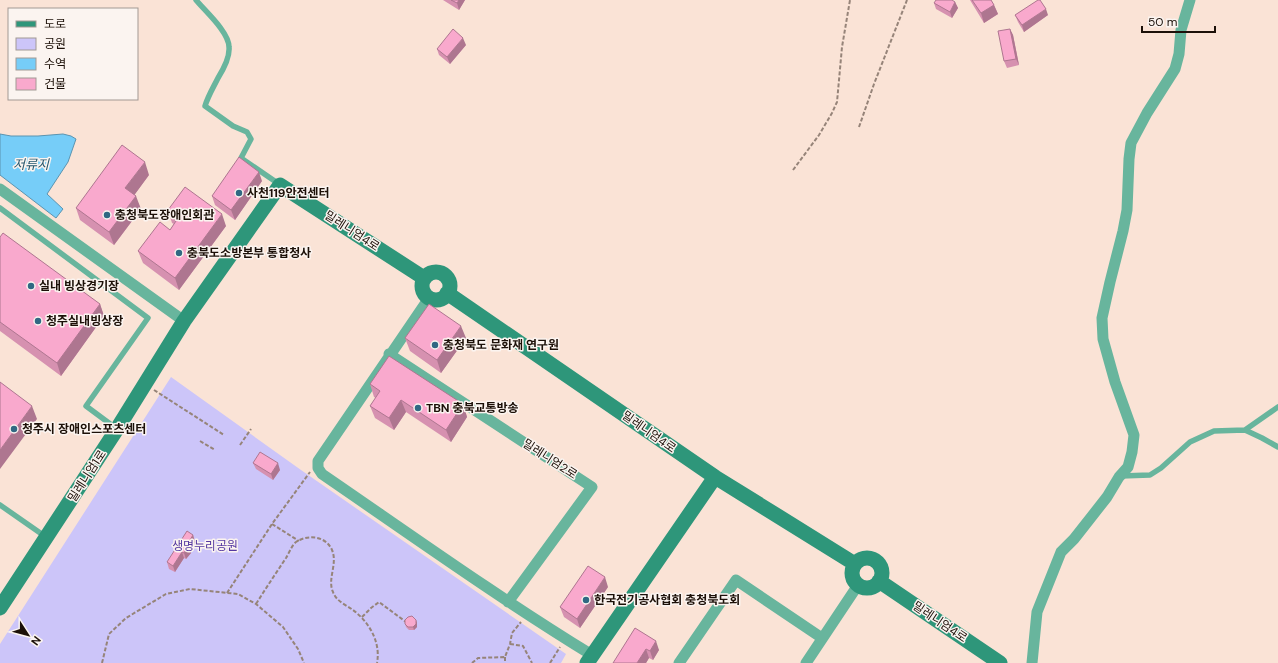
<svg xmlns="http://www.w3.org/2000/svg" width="1278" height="663" viewBox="0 0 1278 663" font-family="'DM Sans','Noto Sans KR',sans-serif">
	<rect width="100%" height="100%" fill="#fae3d6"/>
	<path fill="#ccc5f9" d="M171 377 301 470 566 654 561 663H0V644Z"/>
	<path fill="#76cdf8" stroke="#5b94b0" d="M0 134 11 136H38L63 134 71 136 76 139 68 162 47 194 63 209 56 218 0 175Z"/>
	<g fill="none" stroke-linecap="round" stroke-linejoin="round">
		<path stroke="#968479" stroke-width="2" stroke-dasharray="4 2" stroke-linecap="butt" d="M859 127 874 84 907 0
			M793 170 819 135 832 113 837 102 842 47 850 0
			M154 390 224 435
			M200 441 215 450
			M240 445 251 429
			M272 524 299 541
			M227 593 272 524 310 472
			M256 604C266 588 276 573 286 558 289 553 292 545 296 542 308 534 326 536 332 550 338 564 327 579 333 592 336 601 346 605 353 610 369 622 381 642 377 663
			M362 617 371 608 379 602 406 622
			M510 644 523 646 532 663
			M505 657V663
			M102 663 109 634 126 618 166 594 190 589 238 594 256 604 283 627 298 649 304 663
			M472 663 478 658 505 657 510 644 512 633 521 622
			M550 663 560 647"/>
		<path stroke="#68b59d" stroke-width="5.5" d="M196 0C205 11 229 32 229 47 230 57 223 70 218 78 213 88 208 96 205 106L233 126 247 132 251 139 241 158 279 184
			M0 208 148 318 86 406 117 429
			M1245 430 1278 407
			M1121 476 1150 475 1161 468 1190 442 1214 431 1245 430 1262 438 1278 447
			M0 505 46 537"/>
		<path stroke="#68b59d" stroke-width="11" d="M0 189 184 321
			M429 298 318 461V468L322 474C411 535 499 598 592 655
			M389 354 592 487 508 602
			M679 663 736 580 822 638
			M806 663 858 585
			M1032 663 1037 612 1061 552 1074 539 1107 497 1119 477 1128 467 1132 452 1134 435 1115 382 1103 339 1102 318 1110 282 1123 231 1127 210 1129 159 1131 143 1147 113 1175 69 1179 54 1181 30 1190 0"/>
		<path stroke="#2e967a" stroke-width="15" d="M422 286a14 14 0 1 1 28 0a14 14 0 1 1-28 0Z
			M447 293 715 477 855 564
			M852 573a15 15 0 1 1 30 0a15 15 0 1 1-30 0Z
			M879 581 1000 663
			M0 608 117 429 184 321 280 185 424 278
			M587 663 715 477"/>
	</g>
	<path fill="#d691b0" d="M443 0H465L459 10Z
		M970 0H991L994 5 998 14 984 23Z
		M955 2 958 8 952 18 936 9 934 3Z
		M1015 15H1048L1024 32 1018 22Z
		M1010 29 1013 35 1019 65 1007 68 1004 61Z
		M466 45 450 64 439 55 437 49Z
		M149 175 134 195 141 209 114 245 80 220 76 208Z
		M262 181 235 220 215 205 212 196Z
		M168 210 226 226 179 290 143 263 138 251 170 230 174 224 172 223Z
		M0 237 100 304 104 316 61 376 0 331Z
		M405 338H466L441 373 410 351Z
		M370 384 463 404 467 417 451 442 406 412 394 430 375 418 370 406 376 398 374 397Z
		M253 463 280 470 273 480 256 469Z
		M193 535 195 542 190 550 191 553 186 559 184 558 175 572 169 569 167 562Z
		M608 587 580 628 564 617 560 607Z
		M416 620 417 623V627L414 630H409L406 627 405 624Z
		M635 628 659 650 653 660 649 658 646 663H614Z"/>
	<path fill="#ae7690" d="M459 0H465L459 10 457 3Z
		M955 2 958 8 952 18 950 12Z
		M994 5 998 14 984 23 981 13Z
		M1046 9 1048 15 1024 32 1022 25Z
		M1010 29 1013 35 1019 65 1016 59Z
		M463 38 466 45 450 64 447 57Z
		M145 162 149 175 130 201 125 188Z
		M259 172 262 181 235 220 231 210Z
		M136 196 141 209 114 245 109 232Z
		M222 214 226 226 179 290 175 278Z
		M100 304 104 316 61 376 57 363Z
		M461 326 466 338 441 373 437 360Z
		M401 400 406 412 394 430 389 418Z
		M463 404 467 417 451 442 446 430Z
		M32 406 37 419 0 469V450Z
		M278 463 280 470 273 480 271 474Z
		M193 535 195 542 190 550 191 553 186 559 184 553 187 545Z
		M182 552 184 558 175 572 173 566Z
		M605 577 608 587 580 628 577 619Z
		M416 620 417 623V627L414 630 413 627Z
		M656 641 659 650 653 660 650 651Z
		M646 649 649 658 646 663H637Z"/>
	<path fill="#f9a9cd" stroke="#ae7690" d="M451 0H459L457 3Z
		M936 0H952L955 2 950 12 934 3Z
		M972 0H991L994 5 981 13Z
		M1038 0H1040L1046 9 1022 25 1015 15Z
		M453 29 463 38 447 57 437 49Z
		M1010 29 1016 59 1004 61 998 31Z
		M122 145 145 162 125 188 136 196 109 232 76 208Z
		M239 157 259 172 231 210 212 196Z
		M185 187 222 214 175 278 138 251 160 222 170 230 178 218 168 210Z
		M3 233 100 304 57 363 0 322V237Z
		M429 304 461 326 437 360 405 338Z
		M389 356 463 404 446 430 401 400 389 418 370 406 380 391 370 384Z
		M0 382 32 406 0 450Z
		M260 452 278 463 271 474 253 463Z
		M187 531 193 535 187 545 188 546 184 553 182 552 173 566 167 562Z
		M588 566 605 577 577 619 560 607Z
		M412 616 416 620V624L413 627H408L405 624V620L408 617Z
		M635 628 656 641 650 651 646 649 637 663H613Z"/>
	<g fill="#316883" stroke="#fbf4f0" stroke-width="1.5">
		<circle cx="239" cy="193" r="4"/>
		<circle cx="107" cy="215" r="4"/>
		<circle cx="179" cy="253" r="4"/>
		<circle cx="31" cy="286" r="4"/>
		<circle cx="38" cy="321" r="4"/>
		<circle cx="435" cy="345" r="4"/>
		<circle cx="418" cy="408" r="4"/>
		<circle cx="14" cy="429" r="4"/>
		<circle cx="586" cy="600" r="4"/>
	</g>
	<g text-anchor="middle" stroke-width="3" stroke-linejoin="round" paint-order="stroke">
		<g font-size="12" font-weight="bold" fill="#1c1008" stroke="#fbf4f0" text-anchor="start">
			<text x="247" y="197">사천119안전센터</text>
			<text x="115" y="219">충청북도장애인회관</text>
			<text x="187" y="257">충북도소방본부 통합청사</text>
			<text x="39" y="290">실내 빙상경기장</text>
			<text x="46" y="325">청주실내빙상장</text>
			<text x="443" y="349">충청북도 문화재 연구원</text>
			<text x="426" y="412">TBN 충북교통방송</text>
			<text x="22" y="433">청주시 장애인스포츠센터</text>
			<text x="594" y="604">한국전기공사협회 충청북도회</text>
		</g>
		<g font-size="12" fill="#1c1008" stroke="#fbf4f0">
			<text transform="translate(352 231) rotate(33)" y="4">밀레니엄4로</text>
			<text transform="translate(649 432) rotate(35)" y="4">밀레니엄4로</text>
			<text transform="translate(550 459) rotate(33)" y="4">밀레니엄2로</text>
			<text transform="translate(87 476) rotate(-57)" y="4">밀레니엄1로</text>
			<text transform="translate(940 622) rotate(34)" y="4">밀레니엄4로</text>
		</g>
		<g font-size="12" fill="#5538a0" stroke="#fbf4f0">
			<text x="205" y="550">생명누리공원</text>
		</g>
		<g font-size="13" font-style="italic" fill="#27576d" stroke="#fbf4f0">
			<text x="31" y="169">저류지</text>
		</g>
	</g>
	<rect x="8" y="8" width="130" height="92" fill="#fbf4f0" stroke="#a29993"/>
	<rect x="16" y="21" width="20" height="6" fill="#2e967a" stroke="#a29993"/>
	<text x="44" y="28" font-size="12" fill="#1c1008">도로</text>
	<rect x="16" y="38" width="20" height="12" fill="#ccc5f9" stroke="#a29993"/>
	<text x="44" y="48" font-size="12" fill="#1c1008">공원</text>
	<rect x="16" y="58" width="20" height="12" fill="#76cdf8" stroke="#a29993"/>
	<text x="44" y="68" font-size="12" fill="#1c1008">수역</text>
	<rect x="16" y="78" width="20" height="12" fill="#f9a9cd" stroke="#a29993"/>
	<text x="44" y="88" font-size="12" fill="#1c1008">건물</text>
	<g transform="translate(28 635) rotate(126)" stroke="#fbf4f0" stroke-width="3" paint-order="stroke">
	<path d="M0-3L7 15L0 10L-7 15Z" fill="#1c1008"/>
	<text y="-6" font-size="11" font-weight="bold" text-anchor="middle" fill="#1c1008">N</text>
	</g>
	<path d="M1142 26v6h73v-6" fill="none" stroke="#1c1008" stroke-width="2"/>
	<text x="1148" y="26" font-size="12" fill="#1c1008" stroke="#fbf4f0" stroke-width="3" paint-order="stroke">50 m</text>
</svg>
